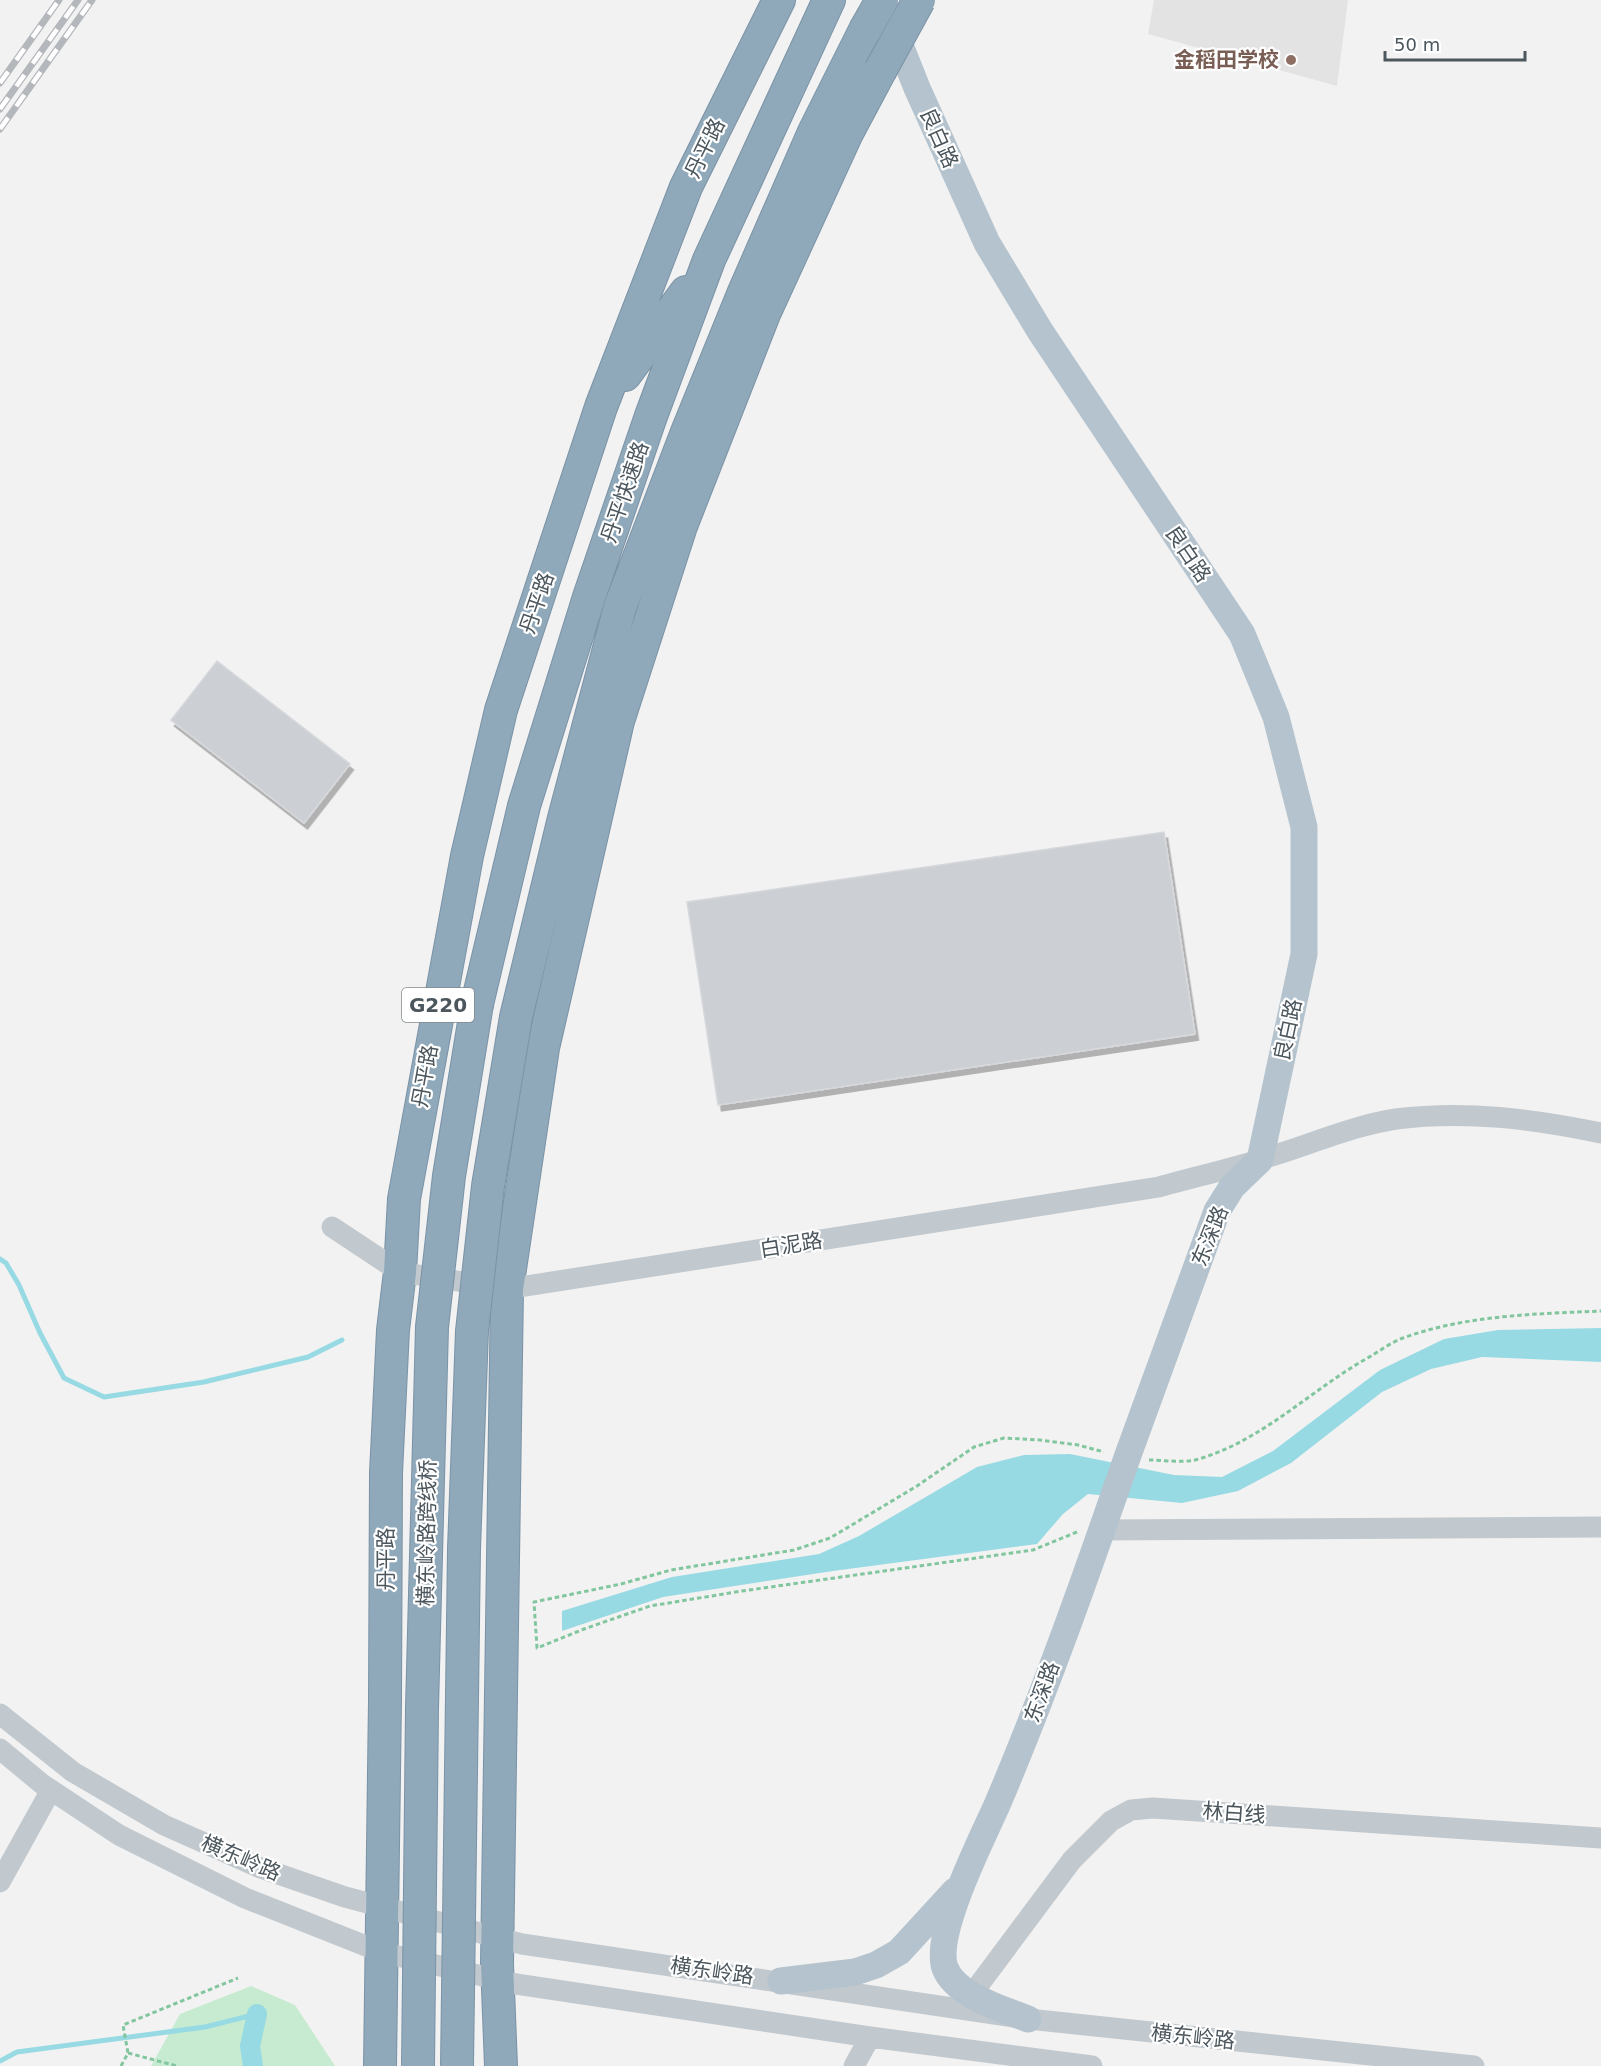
<svg xmlns="http://www.w3.org/2000/svg" width="1601" height="2066" viewBox="0 0 1601 2066" font-family="'DejaVu Sans','Noto Sans SC',sans-serif">
	<defs>
		<filter id="shadow"><feDropShadow dx="3.5" dy="6" stdDeviation="0" flood-color="#0004"/></filter>
	</defs>
	<rect width="100%" height="100%" fill="#f3f2f2"/>
	<path fill="#e4e3e3" d="M1154 0H1348L1337 86 1148 34Z"/>
	<path fill="#c6ebd1" d="M251 1986 295 2005 335 2066H151L180 2014Z"/>
	<path fill="#98dae3" d="M1601 1328V1362L1482 1357 1431 1369 1382 1392 1291 1463 1238 1491 1182 1503 1088 1494 1063 1514 1037 1544 833 1571 663 1597 562 1631V1611L672 1577 819 1554 859 1536 977 1467 1024 1455 1070 1454 1174 1475 1222 1477 1273 1451 1380 1370 1444 1339 1498 1330Z"/>
	<g fill="none" stroke-linecap="round" stroke-linejoin="round">
		<path stroke="#98dae3" stroke-width="5" d="M0 1259 6 1263 19 1285 40 1333 64 1378 104 1397 204 1382 308 1357 342 1340
			M0 2061 17 2052 205 2027 257 2014"/>
		<path stroke="#98dae3" stroke-width="20" d="M253 2066 250 2046 257 2014"/>
	</g>
	<path fill="#cccfd3" stroke="#d6d8dc" stroke-width="1.5" filter="url(#shadow)" d="M217 661 350 764 304 823 171 720Z
		M1164 832 1195 1034 718 1105 687 902Z"/>
	<g fill="none" stroke-linecap="round" stroke-linejoin="round">
		<g stroke="#7a93a6" stroke-width="34">
			<path id="highway" d="M625 375 686 292
				M477 1004 524 806 589 597 651 416 709 260 829 0
				M516 1017 564 818 620 607 687 432 744 292 814 132 865 30
				M380 2066 385 1700 386 1473 393 1330 400 1272 404 1199 467 856 501 710 601 407 686 187 779 0
				M501 2066 497 1964 507 1289 543 1048 618 721 681 526 764 314 847 133 880 71"/>
		</g>
		<path stroke="#81c69e" stroke-width="3" stroke-dasharray="4.5 3" stroke-linecap="butt" d="M1149 1460C1163 1460 1181 1463 1195 1460 1262 1442 1311 1389 1371 1356 1381 1350 1392 1342 1403 1338 1466 1315 1535 1314 1601 1311
			M1077 1532 1033 1550 742 1591 650 1606 584 1629 537 1648 534 1602 621 1584 671 1570 794 1550 830 1538 917 1486 974 1447 1004 1438 1040 1440 1078 1445 1104 1452
			M128 2053 177 2066
			M121 2066 128 2053 123 2025 238 1978"/>
		<path stroke="#c1c9ce" stroke-width="21" d="M332 1227 400 1272 507 1289 1159 1187C1198 1176 1239 1167 1278 1154 1316 1142 1356 1125 1396 1119 1466 1110 1533 1119 1601 1133
			M1102 1530 1601 1527
			M0 1714 73 1772 164 1825 258 1867 345 1897 522 1944 1028 2019 1474 2066
			M0 1749 42 1784 119 1835 245 1898 381 1952 516 1984 870 2037 1092 2066
			M0 1882 51 1790
			M961 2005 972 1994 1072 1860 1111 1821 1131 1810 1153 1808 1601 1838
			M854 2066 870 2037"/>
		<path stroke="#b4c3cd" stroke-width="27" d="M882 0 917 88 987 243 1040 331 1242 634 1276 717 1304 827V954L1260 1160 1232 1187 1217 1211C1187 1293 1157 1374 1128 1455 1087 1573 1046 1690 997 1805 982 1839 933 1934 945 1968 956 1996 1003 2009 1028 2019
			M781 1981 855 1972 876 1965 899 1952 955 1891"/>
		<use href="#highway" stroke="#8fa8ba" stroke-width="32"/>
		<g stroke="#b4b7bb" stroke-width="7">
			<path id="rail" d="M0 83 59 0
				M0 109 78 0
				M0 129 92 0"/>
		</g>
		<use href="#rail" stroke="#fff" stroke-width="4.5" stroke-dasharray="14" stroke-linecap="butt"/>
		<g stroke="#7a93a6" stroke-width="34" stroke-linecap="butt">
			<path id="highway-bridge" d="M865 30 882 0
				M880 71 919 0
				M418 2066 422 1708 432 1327 449 1176 477 1004
				M457 2066 464 1549 472 1331 488 1186 516 1017"/>
		</g>
		<use href="#highway-bridge" stroke="#8fa8ba" stroke-width="32"/>
	</g>
	<circle fill="#8d6e63" stroke="#fff" stroke-width="2" cx="1291" cy="60" r="6"/>
	<g text-anchor="middle" stroke-width="4.5" stroke-linejoin="round" paint-order="stroke">
		<rect fill="#fff" stroke="#81898e" stroke-width="1.5" x="402" y="988" width="72" height="34" rx="4.5"/>
		<g font-size="20" font-weight="bold" fill="#4b565d">
			<text x="438" y="1012">G220</text>
		</g>
		<g font-size="21" font-weight="bold" fill="#785e54" stroke="#fff" text-anchor="end">
			<text x="1279" y="67">金稻田学校</text>
		</g>
		<g font-size="21" fill="#4b565d" stroke="#fff">
			<text transform="translate(939 138) rotate(66)" y="7">良白路</text>
			<text transform="translate(705 148) rotate(-64)" y="7">丹平路</text>
			<text transform="translate(625 492) rotate(-71)" y="7">丹平快速路</text>
			<text transform="translate(1188 554) rotate(56)" y="7">良白路</text>
			<text transform="translate(537 603) rotate(-71)" y="7">丹平路</text>
			<text transform="translate(1288 1030) rotate(-78)" y="7">良白路</text>
			<text transform="translate(425 1076) rotate(-80)" y="7">丹平路</text>
			<text transform="translate(1210 1236) rotate(-68)" y="7">东深路</text>
			<text transform="translate(791 1245) rotate(-9)" y="7">白泥路</text>
			<text transform="translate(427 1533) rotate(-89)" y="7">横东岭路跨线桥</text>
			<text transform="translate(386 1559) rotate(-90)" y="7">丹平路</text>
			<text transform="translate(1042 1692) rotate(-70)" y="7">东深路</text>
			<text transform="translate(1234 1813) rotate(4)" y="7">林白线</text>
			<text transform="translate(241 1858) rotate(23)" y="7">横东岭路</text>
			<text transform="translate(712 1971) rotate(8)" y="7">横东岭路</text>
			<text transform="translate(1193 2037) rotate(6)" y="7">横东岭路</text>
		</g>
	</g>
	<path d="M1385 51v9h140v-9" fill="none" stroke="#4b565d" stroke-width="3"/>
	<text x="1394" y="51" font-size="18" fill="#4b565d" stroke="#ffffff" stroke-width="4.5" paint-order="stroke">50 m</text>
</svg>
